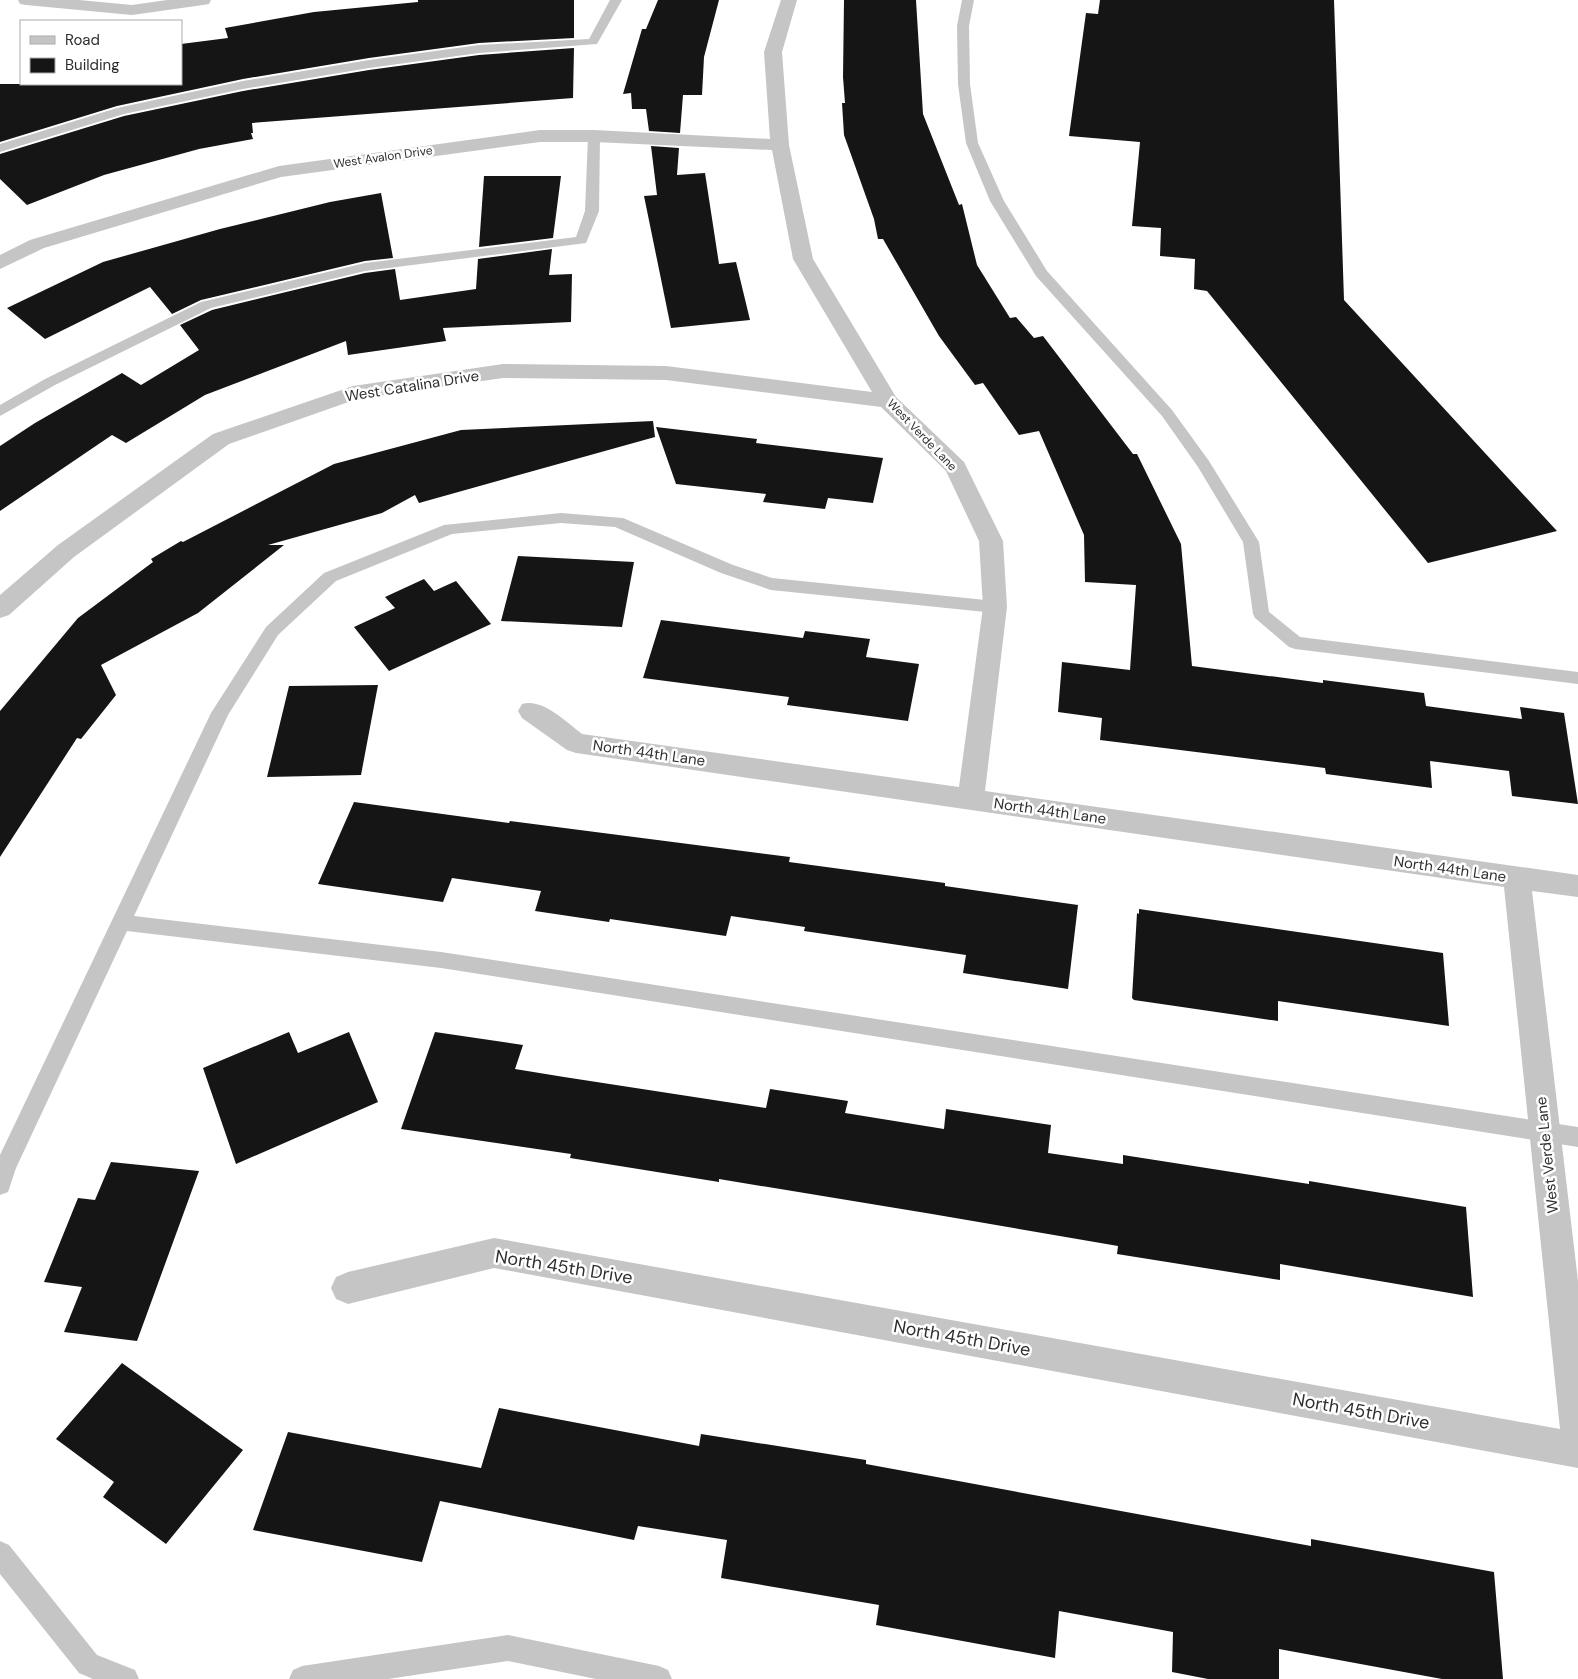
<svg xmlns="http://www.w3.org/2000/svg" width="1578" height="1679" viewBox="0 0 1578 1679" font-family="'DM Sans',sans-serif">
	<rect width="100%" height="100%" fill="#fff"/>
	<path fill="#151515" d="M418 0H574V38L479 43 369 58 243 79 117 106 0 142V84H181V44L228 38 225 28 314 12 418 2Z
		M658 0H719L704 57 702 95H683L680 133 649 131 646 109H632L631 93 623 94 642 29H646Z
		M844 0H916L923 114 959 205 962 204 977 265 1010 318 1016 317 1034 338 1043 336 1133 454H1137L1181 544 1192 666 1323 683V680L1424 693 1426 706 1522 719 1520 707 1564 713 1578 804 1512 796 1509 771 1430 761 1432 788 1326 774 1325 768 1100 740 1102 718 1058 712 1062 662 1130 670 1136 585 1085 582 1084 535 1039 431 1019 435 983 383 975 385 939 336 883 239H878L874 219 844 135 842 103H845L843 77Z
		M1100 0H1334L1344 300 1557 531 1428 563 1207 291 1194 289 1195 259 1160 256 1161 228 1132 226 1140 142 1069 136 1086 13 1098 14Z
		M574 48 573 98 252 123 253 133H251L253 139 199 149 104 175 27 205 0 179V154L124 116 243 91 369 70 479 55Z
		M651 146 679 148 677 175 705 173 719 264 736 262 750 320 671 328 644 196 657 195Z
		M484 176H561L553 238 479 247Z
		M381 193 393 258 365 261 201 300 172 314 150 287 45 339 7 308 103 262 220 229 330 202Z
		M552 249 549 275 572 274 571 322 443 328 446 341 348 355 346 341 205 395 126 443 112 435 0 511V446L35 423 122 373 141 385 199 350 180 325 212 310 365 273 395 269 400 300 476 289 478 259Z
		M653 421 655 437 419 503 415 495 382 513 268 545H284L198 613 101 665 116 695 81 739 77 738 0 857V711L78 618 153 562 151 559 181 541 183 542 334 464 461 430Z
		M656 427 757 439 756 443 883 458 873 503 828 498 825 509 763 502 766 494 676 484Z
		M518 556 634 562 622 627 501 621Z
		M424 579 434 591 456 581 491 624 389 671 354 627 395 608 385 597Z
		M661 620 803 638 805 631 870 639 866 657 919 664 908 721 787 705 789 697 643 678Z
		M378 685 361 775 267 777 289 686Z
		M354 802 509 823 510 821 790 857 789 862 945 883V886L1078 905 1068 989 963 973 966 955 804 931 805 927 731 916 726 936 610 919 609 922 535 911 541 891 452 878 443 902 318 884Z
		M1139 909 1443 953 1449 1026 1278 1001V1021L1134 1000 1132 998 1137 913 1139 914Z
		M289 1032 298 1053 349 1032 378 1102 236 1164 203 1068Z
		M435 1032 523 1045 515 1069 564 1077 766 1108 770 1089 848 1101 845 1113 944 1129 946 1109 1051 1125 1048 1153 1123 1164V1155L1309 1184V1181L1466 1207 1473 1297 1280 1264V1280L1117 1254 1118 1246 932 1214 719 1179V1182L570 1158 571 1154 401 1129Z
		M111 1162 199 1171 137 1341 64 1332 82 1287 44 1282 78 1198 95 1200Z
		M122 1363 243 1450 166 1544 103 1497 114 1482 56 1439Z
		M499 1408 699 1446 701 1434 866 1460V1464L1311 1546V1539L1494 1572 1503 1679H1442L1279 1649V1679H1208L1172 1672 1173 1632 1059 1611 1055 1658 876 1625 879 1605 721 1578 727 1540 638 1526 634 1540 440 1501 422 1562 253 1530 288 1432 481 1468Z"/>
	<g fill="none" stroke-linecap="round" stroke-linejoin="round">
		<path fill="#c5c5c5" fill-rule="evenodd" d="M610 0H622L597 44 479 53 369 68 243 89 124 114 0 152V144L117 108 243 81 369 60 479 45 589 39Z
			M962 0H974L969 26 970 84 978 143 1004 201 1047 271 1172 410 1209 461 1259 542 1269 612 1300 637 1578 672V684L1295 649 1289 647 1255 618 1253 614 1243 542 1198 467 1162 416 1036 276 990 201 966 143 958 84 957 26Z
			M594 132 600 136 599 211 586 243 365 271 211 308 55 385 0 416V405L45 379 201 302 365 263 576 237 585 211 588 136Z
			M561 513 623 518 733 565 772 578 995 601 1001 603 1003 607 1001 611 995 613 771 590 721 573 615 527 561 523 452 534 336 581 278 635 228 715 134 916 441 952 1578 1127V1147L441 968 127 931 16 1168 8 1192 0 1195V1155L211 713 266 627 324 573 444 525Z
			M0 1541 9 1545 97 1655 135 1670 139 1679H93L79 1673 0 1574Z
			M508 1635 659 1666 668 1670 672 1679H596L508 1661 388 1679H289L293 1670 302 1666Z"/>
		<path fill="#c5c5c5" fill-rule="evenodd" d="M18 0H79L132 5 167 0H211L209 4 203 5 132 15 26 5 20 4Z
			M781 0H797L782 52 789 145 813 259 896 397 964 462 1003 541 1007 607 985 791 1578 875V897L1532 891 1578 1281V1468L494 1268 348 1304 336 1299 331 1288 336 1277 348 1272 494 1238 1560 1429 1504 887 576 753 567 750 522 718 518 711 522 704C543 698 566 722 582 734L959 787 983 607 979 541 946 471 881 407 666 380 503 378 357 399 229 444 74 557 9 615 0 618V595L58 545 213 434 353 386 503 364 666 366 872 392 793 259 772 150 594 142H540L281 177 44 248 0 269V255L30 240 279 166 540 130H594L770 139 764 52Z"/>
	</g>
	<g text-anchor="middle" stroke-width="5" stroke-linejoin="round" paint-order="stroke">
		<g font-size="12" fill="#2e2e2e" stroke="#fff">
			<text transform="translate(383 157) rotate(-8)" y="4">West Avalon Drive</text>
			<text transform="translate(922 435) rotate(46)" y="4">West Verde Lane</text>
		</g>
		<g font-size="15" fill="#2e2e2e" stroke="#fff">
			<text transform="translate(412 386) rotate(-9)" y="5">West Catalina Drive</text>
			<text transform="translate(649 753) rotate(8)" y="5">North 44th Lane</text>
			<text transform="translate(1050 811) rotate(8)" y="5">North 44th Lane</text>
			<text transform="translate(1450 869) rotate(8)" y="5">North 44th Lane</text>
			<text transform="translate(1547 1155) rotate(-96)" y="5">West Verde Lane</text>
		</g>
		<g font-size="18" fill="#2e2e2e" stroke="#fff">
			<text transform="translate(564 1267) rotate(9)" y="6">North 45th Drive</text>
			<text transform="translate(962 1338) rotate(10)" y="6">North 45th Drive</text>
			<text transform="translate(1361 1411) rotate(10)" y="6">North 45th Drive</text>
		</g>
	</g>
	<rect x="20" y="20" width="162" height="65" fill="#ffffff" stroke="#ababab"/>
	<rect x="30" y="36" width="25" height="8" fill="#c5c5c5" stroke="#ababab"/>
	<text x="65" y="45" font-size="15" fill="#2e2e2e">Road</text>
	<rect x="30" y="58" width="25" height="15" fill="#151515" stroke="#ababab"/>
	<text x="65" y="70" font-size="15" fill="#2e2e2e">Building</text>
</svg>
